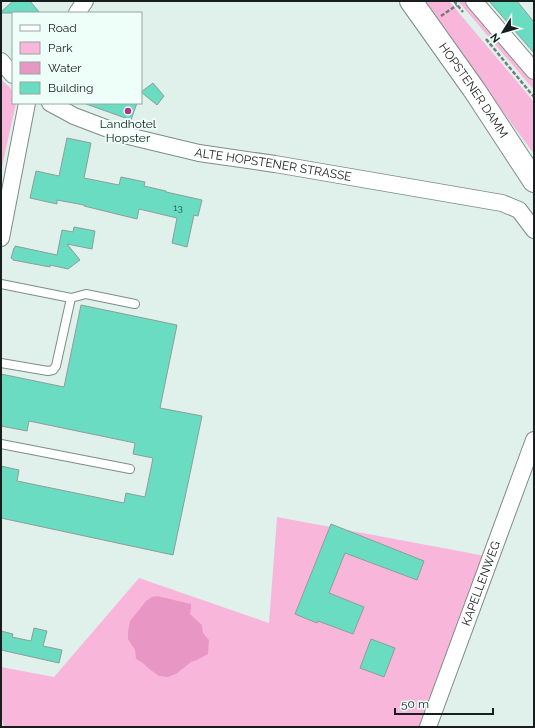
<svg xmlns="http://www.w3.org/2000/svg" width="535" height="728" viewBox="0 0 535 728" font-family="Raleway,sans-serif">
	<rect width="100%" height="100%" fill="#e0f1ec"/>
	<path fill="#f8b7da" d="M422 1H449L534 102V154Z
		M458 1H464L534 82V90Z
		M1 79C11 90 13 86 13 103H16L2 167H1Z
		M277 517 491 557 428 727H4L1 715V667L54 677 139 578 269 623Z"/>
	<path fill="#e897c4" d="M157 596 191 604V608L190 614 202 625 203 633 209 640 208 654 197 660 191 662 176 674 168 677 159 676 148 668 143 663 136 659 135 650 128 639V631L130 621 146 601 152 597Z"/>
	<path fill="#69dcc1" stroke="#8e9e99" d="M13 1H30L40 13H1V12Z
		M489 1H517L534 22V53Z
		M153 83 164 96 157 105 141 92Z
		M86 103H137L131 120 86 104Z
		M67 138 91 143 84 178 119 185 121 177 145 182 144 186 166 191V192L202 200 198 216 194 215 187 247 172 243 177 218 139 209 137 219 84 206V205L57 200V204L30 198 36 171 59 176Z
		M74 227 95 231 92 249 67 244 80 260 68 269 50 265V267L13 260V259L11 258 14 248H15V246L57 255 62 230 73 232Z
		M81 305 177 325 160 408 202 416 173 555 1 518V466L19 470 17 481 124 503 126 493 145 497 153 458 133 454 135 443 29 421 27 431 1 426V374L64 387Z
		M331 524 424 561 417 580 345 553 329 593 364 607 353 634 318 621 317 623 295 614Z
		M34 628 47 631 43 646 62 650 59 663 1 650V631L13 634 12 637 31 641Z
		M371 639 395 648 384 677 360 668Z"/>
	<g fill="none" stroke-linecap="round" stroke-linejoin="round">
		<g stroke="#7d8d88" stroke-width="10">
			<path id="service" d="M1 284 71 298 86 294 135 304
				M1 363 48 371 53 370 56 366 71 298
				M1 444 130 469"/>
		</g>
		<g stroke="#7d8d88" stroke-width="18">
			<g id="minor">
				<path d="M474 1 534 71"/>
				<path d="M77 13 85 1"/>
				<path d="M1 61 13 75"/>
				<path id="s1" d="M50 103 74 116 124 135 199 153 275 164 502 203 519 210 534 230"/>
				<path d="M1 238 27 103"/>
				<path id="s2" d="M428 727 534 440"/>
			</g>
		</g>
		<g stroke="#7d8d88" stroke-width="24">
			<g id="secondary">
				<path id="s3" d="M411 1 475 91 534 181"/>
			</g>
		</g>
		<path stroke="#737e7b" stroke-width="2.5" stroke-dasharray="4 2" stroke-linecap="butt" d="M454 1 463 12
			M441 16 457 5
			M486 39 534 97"/>
		<use href="#service" stroke="#fff" stroke-width="8"/>
		<use href="#minor" stroke="#fff" stroke-width="16"/>
		<use href="#secondary" stroke="#fff" stroke-width="22"/>
	</g>
	<circle fill="#b13484" stroke="#eefff9" stroke-width="1.5" cx="128" cy="111" r="4"/>
	<g text-anchor="middle" stroke-width="4" stroke-linejoin="round" paint-order="stroke">
		<g font-size="10" fill="#2c4e46">
			<text x="178" y="211">13</text>
		</g>
		<g font-size="12" fill="#181e1d" stroke="#eefff9">
			<text dy="4" stroke="none"><textPath href="#s3" startOffset="109">HOPSTENER DAMM</textPath></text>
			<text dy="4" stroke="none"><textPath href="#s1" startOffset="233">ALTE HOPSTENER STRASSE</textPath></text>
			<text dy="4" stroke="none"><textPath href="#s2" startOffset="153">KAPELLENWEG</textPath></text>
		</g>
		<g font-size="12" fill="#181e1d" stroke="#eefff9">
			<text x="128" y="128">Landhotel<tspan x="128" dy="14">Hopster</tspan></text>
		</g>
	</g>
	<rect width="535" height="728" fill="none" stroke="#181e1d" stroke-width="4"/>
	<rect x="12" y="12" width="130" height="92" fill="#eefff9" stroke="#98a5a1"/>
	<rect x="20" y="25" width="20" height="6" fill="#ffffff" stroke="#98a5a1"/>
	<text x="48" y="32" font-size="12" fill="#181e1d">Road</text>
	<rect x="20" y="42" width="20" height="12" fill="#f8b7da" stroke="#98a5a1"/>
	<text x="48" y="52" font-size="12" fill="#181e1d">Park</text>
	<rect x="20" y="62" width="20" height="12" fill="#e897c4" stroke="#98a5a1"/>
	<text x="48" y="72" font-size="12" fill="#181e1d">Water</text>
	<rect x="20" y="82" width="20" height="12" fill="#69dcc1" stroke="#98a5a1"/>
	<text x="48" y="92" font-size="12" fill="#181e1d">Building</text>
	<g transform="translate(503 32) rotate(233)" stroke="#eefff9" stroke-width="3" paint-order="stroke">
	<path d="M0-3L7 15L0 10L-7 15Z" fill="#181e1d"/>
	<text y="-6" font-size="11" font-weight="bold" text-anchor="middle" fill="#181e1d">N</text>
	</g>
	<path d="M395 708v6h98v-6" fill="none" stroke="#181e1d" stroke-width="2"/>
	<text x="401" y="708" font-size="12" fill="#181e1d" stroke="#eefff9" stroke-width="3" paint-order="stroke">50 m</text>
</svg>
